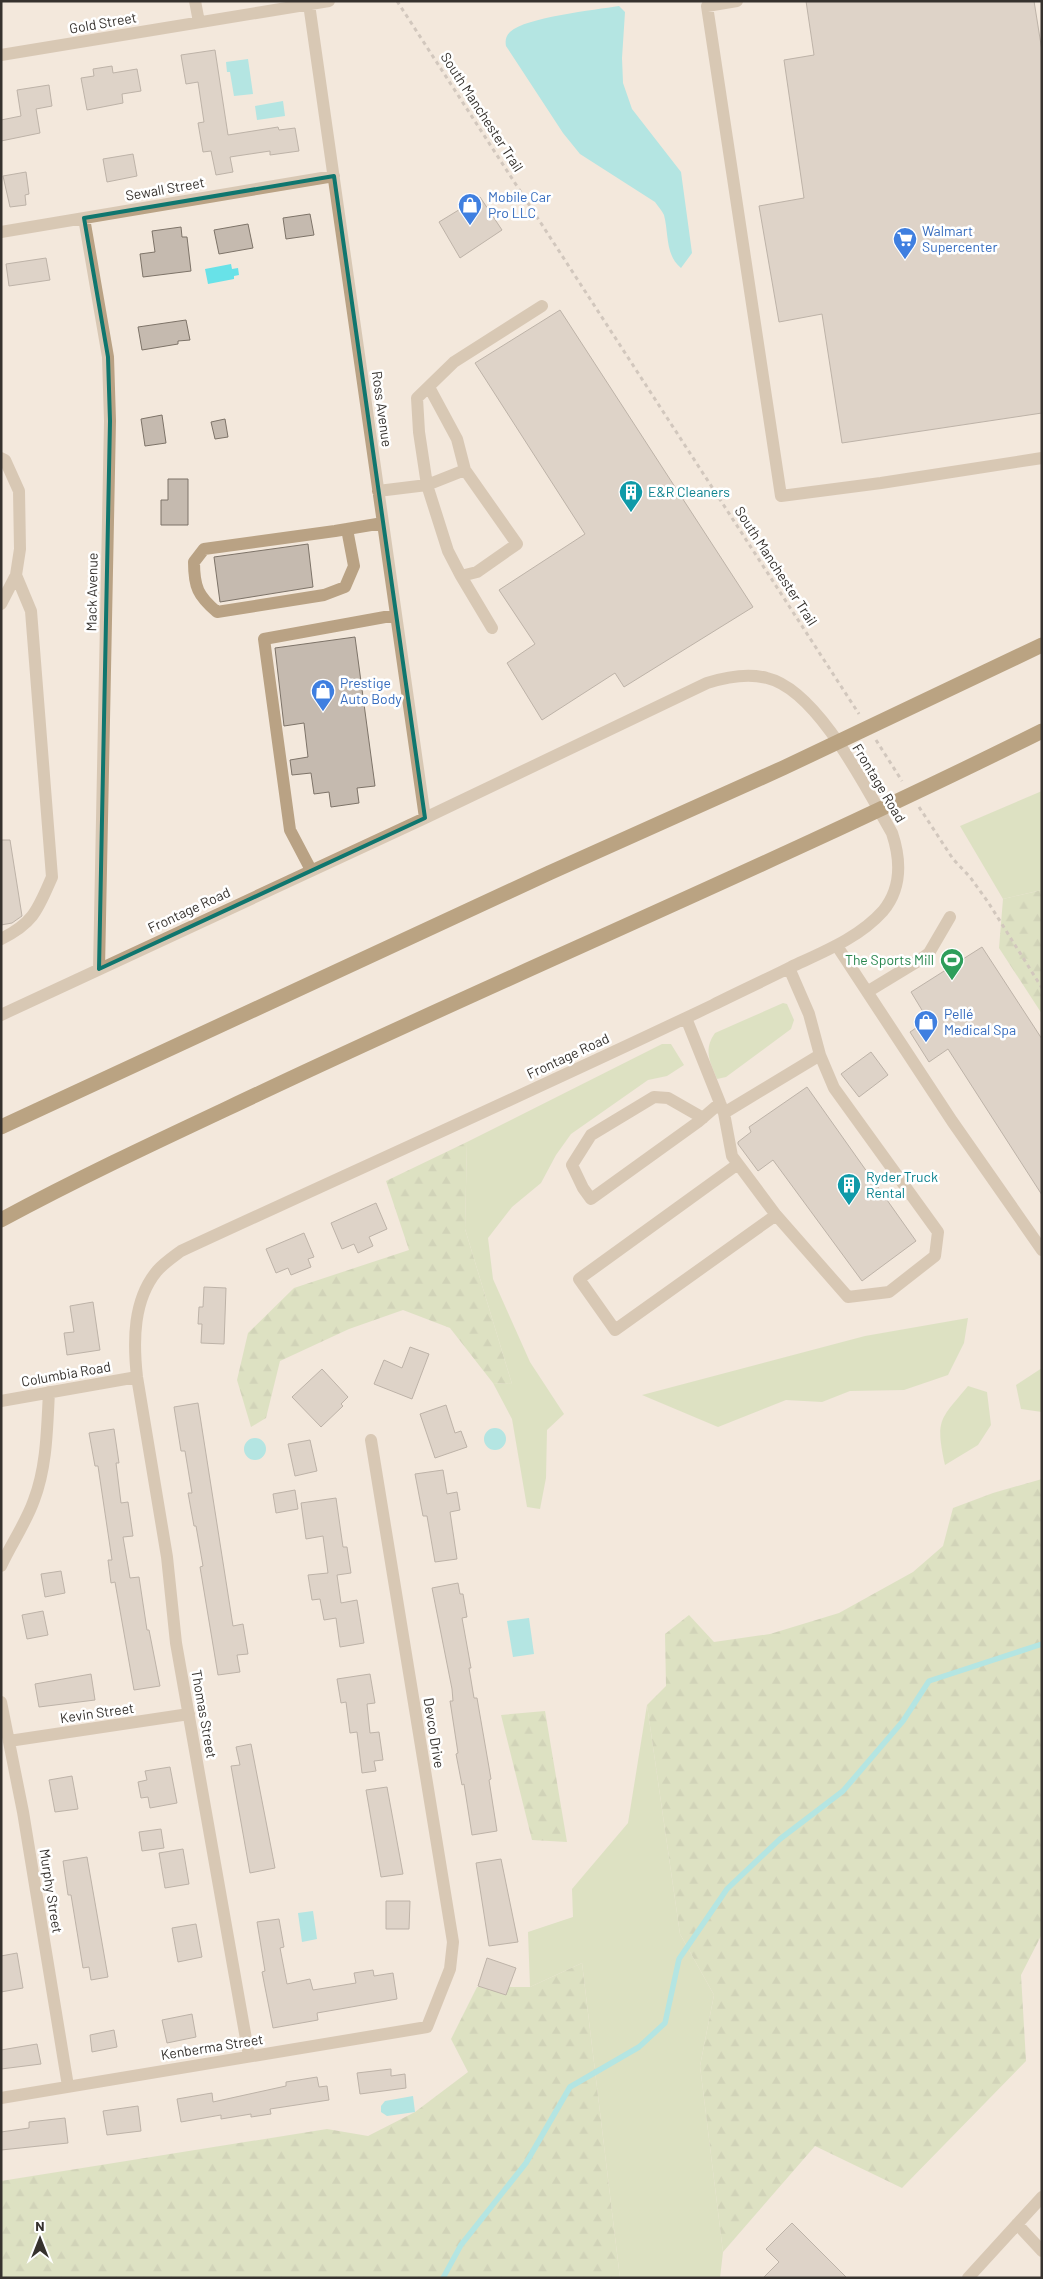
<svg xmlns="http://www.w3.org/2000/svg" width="1043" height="2279" viewBox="0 0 1043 2279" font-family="Barlow,sans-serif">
	<defs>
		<pattern id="forest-firs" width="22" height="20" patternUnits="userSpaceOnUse" patternTransform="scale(1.25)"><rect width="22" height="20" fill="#c4d9a3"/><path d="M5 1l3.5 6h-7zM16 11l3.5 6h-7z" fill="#a9bb8d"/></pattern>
	</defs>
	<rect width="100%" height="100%" fill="#f3e8dc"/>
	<path fill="#c4d9a3" d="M1042 791V890L1003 899 960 826Z
		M783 1003 787 1004 794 1020 791 1029 726 1077 717 1079C710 1062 703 1050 715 1033Z
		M662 1044H671L684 1065 667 1076 648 1080 571 1134 556 1155 541 1183 512 1207 488 1238 493 1279 530 1362 564 1414 547 1430 546 1478 540 1509 527 1507 512 1419 493 1383 512 1384 465 1229 467 1142Z
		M968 1318 964 1343 948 1375 904 1390 850 1391 822 1402 786 1400 718 1427 642 1395 865 1336Z
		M1042 1368V1412L1021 1409 1016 1385Z
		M968 1386 987 1392 991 1425 978 1445 945 1465C935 1419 940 1420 968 1386Z
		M647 1705 680 1934 714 1995 700 2066 723 2252 720 2278H620L582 1963 530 1987 528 1932 573 1917 572 1889 628 1823Z"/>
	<path fill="url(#forest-firs)" d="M1042 890V1014L999 948 1003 899Z
		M467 1142 465 1229 512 1384 493 1383 450 1328 403 1310 349 1329 280 1361 266 1418 251 1427 237 1380 248 1333 294 1288 409 1250 386 1181Z
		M1042 1479V1934L1021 1975 1026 2061 902 2188 815 2146 723 2252 700 2066 714 1995 680 1934 647 1705 666 1686 665 1634 689 1615 714 1642 770 1634 839 1613 913 1572 943 1546 953 1508 993 1493Z
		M545 1711 567 1842 532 1840 501 1715Z
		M582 1963 620 2278H1V2181L327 2129 368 2136 415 2112 468 2072 451 2039 477 1987H530Z"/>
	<path fill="#68e2e8" d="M619 6 625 12 622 58 623 83 632 109 681 172 692 253 681 268C665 255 669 234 664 215 662 211 658 206 655 202L580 154 563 133 506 46C505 40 506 36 510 32 526 17 595 10 619 6Z
		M248 59 253 94 234 96 230 72H227L226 62Z
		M283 101 285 116 257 120 255 106Z
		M231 264 232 269 238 268 239 275 234 276V279L208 284 205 269Z
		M484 1439a11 11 0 1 1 22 0a11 11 0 1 1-22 0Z
		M244 1449a11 11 0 1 1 22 0a11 11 0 1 1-22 0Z
		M529 1618 534 1654 513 1657 507 1621Z
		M313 1911 317 1939 302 1942 298 1913Z
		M413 2096 415 2112 387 2116 381 2112V2106L385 2101Z"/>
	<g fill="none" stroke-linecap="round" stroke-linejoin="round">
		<path stroke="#68e2e8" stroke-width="5.5" d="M443 2278 461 2245 526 2163 570 2087 639 2047 665 2023 679 1959 727 1889 780 1839 843 1791 903 1721 929 1681 1042 1644"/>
	</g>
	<path fill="#c5baaf" stroke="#7d7368" d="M806 1H1034L1042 51V413L842 443 822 314 779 322 759 206 804 198 784 60 814 55Z
		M215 50 228 135 278 127 279 130 295 128 299 151 270 155V151L230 157 233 172 216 175 211 151 203 152 198 123 204 122 198 82 186 84 181 55Z
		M112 66 113 73 137 69 141 91 122 94 123 103 87 110 81 78 94 76 93 69Z
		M49 85 52 106 36 109 40 133 1 141V120L21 116 17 90Z
		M133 154 137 176 107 182 103 159Z
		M26 172 29 194 25 195 26 205 10 207 3 176Z
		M480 197 502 230 460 258 439 222Z
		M310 214 314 235 286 239 283 218Z
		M248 224 253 248 219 254 214 230Z
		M181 227 182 237H187L191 271 143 277 140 254 155 252 152 231Z
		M46 258 50 280 9 286 6 264Z
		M560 310 753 607 624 687 615 673 542 720 507 663 535 644 499 590 585 534 475 363Z
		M186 320 190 340 178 341V344L142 350 138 327Z
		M162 415 166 443 145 446 141 419Z
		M225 419 228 437 215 439 211 422Z
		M168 479H188V525H161V500H168Z
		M308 544 313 587 220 602 214 557Z
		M355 637 375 786 357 788 359 803 331 807 329 792 314 794 311 773 292 775 290 760 308 757 304 723 284 726 275 648Z
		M1 840H10L22 916 12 923 1 925Z
		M982 947 1042 1039V1195L948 1049 929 1062 910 1032 928 1020 911 992Z
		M871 1052 888 1075 859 1097 841 1074Z
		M807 1087 916 1241 862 1281 773 1160 758 1171 738 1144V1142L751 1132 749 1127Z
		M376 1203 387 1229 369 1237 373 1246 358 1253 354 1244 342 1249 331 1223Z
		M304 1233 314 1257 308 1259 311 1267 291 1275 288 1268 276 1273 266 1249Z
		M204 1287 226 1288 224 1344 201 1343 202 1324H198L199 1307H203Z
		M93 1302 100 1350 67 1355 64 1333 74 1332 70 1306Z
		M410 1347 429 1354 412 1399 374 1384 384 1360 402 1368Z
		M322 1369 348 1397 341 1404 343 1406 321 1427 292 1397Z
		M198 1403 233 1626 243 1624 248 1654 237 1655 240 1672 218 1675 200 1567 203 1566 196 1526H194L188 1493H192L185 1451H181L174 1407Z
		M446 1405 455 1433 461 1431 467 1447 435 1458 420 1414Z
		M114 1429 119 1463H116L121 1503 128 1502 133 1536 123 1537 130 1578 139 1577 147 1630H149L160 1686 134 1690 115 1582 111 1583 108 1560H112L98 1466H95L89 1433Z
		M310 1440 317 1471 295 1476 288 1444Z
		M443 1470 447 1494 457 1492 460 1510 450 1512 457 1559 435 1562 427 1516H423L415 1474Z
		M295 1490 298 1509 276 1513 273 1494Z
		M336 1498 343 1547H347L351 1573 337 1575 341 1603 357 1600 364 1643 340 1647 336 1618 324 1620 320 1599 312 1600 308 1575 328 1573 323 1536 306 1539 301 1503Z
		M61 1571 65 1593 45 1597 41 1574Z
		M458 1583 460 1594H463L467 1617 462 1618 471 1668H469L474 1698H477L491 1779 489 1780 497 1831 472 1835 464 1784 462 1785 456 1754 458 1753 450 1701H453L452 1689 432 1588Z
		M43 1611 48 1635 27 1639 22 1615Z
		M91 1674 95 1700 39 1707 35 1684Z
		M370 1674 375 1703 367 1704 370 1733 379 1732 383 1760 374 1761 376 1771 362 1773 357 1732 350 1733 346 1702 341 1703 337 1679Z
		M251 1744 275 1868 250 1873 231 1766 240 1765 236 1747Z
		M170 1767 177 1803 150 1808 148 1797 141 1798 138 1782 147 1780 145 1771Z
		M72 1776 78 1809 55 1812 49 1780Z
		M387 1787 403 1874 381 1877 366 1790Z
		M161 1829 164 1848 142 1851 139 1832Z
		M183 1849 189 1884 165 1888 159 1853Z
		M87 1857 108 1977 91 1980 89 1967 83 1968 71 1895H68L63 1861Z
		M501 1859 518 1942 489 1946 476 1863Z
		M386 1901H410L409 1929H386Z
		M279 1919 284 1947 280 1948 287 1984 310 1979 313 1990 356 1983 354 1973 373 1970 374 1976 393 1973 397 1999 317 2013 318 2020 273 2028 262 1972 265 1971 257 1922Z
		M196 1924 202 1957 178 1962 172 1928Z
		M17 1953 23 1988 1 1992V1956Z
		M487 1958 516 1968 506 1995 478 1986Z
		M192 2014 196 2037 167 2043 162 2020Z
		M114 2030 117 2047 92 2052 90 2035Z
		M37 2044 41 2064 1 2069V2050Z
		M391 2069V2076L405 2074 406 2088 360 2094 357 2073Z
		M317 2077 319 2087 327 2086 329 2100 270 2109 271 2114 251 2117V2114L221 2119V2115L181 2122 177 2099 212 2093 213 2102 286 2086V2082Z
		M138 2106 141 2131 107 2135 103 2111Z
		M65 2118 68 2143 1 2150V2132L29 2128V2122Z
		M792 2223 847 2278H763L779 2262 766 2249Z"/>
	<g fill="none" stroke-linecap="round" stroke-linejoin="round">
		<path stroke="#aaa198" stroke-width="3" stroke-dasharray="4 4" stroke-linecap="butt" d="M397 1 859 714
			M876 740 902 781
			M919 807 953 859 970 877 988 902 1042 988"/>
		<path stroke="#b9a284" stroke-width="12" d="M195 1 199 22
			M737 1 707 6 781 496 881 483 1042 458
			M309 4 425 818
			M1 55 329 1
			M84 218 108 357 110 421 99 969
			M1 232 334 176
			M429 387 457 439 465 470 427 485 448 551 461 576 477 572 517 544 465 470
			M1 458 5 460 19 491 20 549 16 575 1 604
			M378 491 427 485 419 432 417 398 454 362 542 306
			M347 529 354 566 345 587 324 595 217 612C198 596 194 587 194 562L204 549 335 531 383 523
			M461 576 492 628
			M311 870 290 830 264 639 396 615
			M1 939C34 923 38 909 52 877L31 611 16 575
			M837 946 952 1121 1042 1250
			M867 992 918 961 929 953 950 917
			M1 1015 425 818 707 683C726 677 748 673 767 678 818 690 867 790 892 833 901 860 902 888 883 911 859 938 823 952 791 967 765 980 739 992 713 1005 537 1089 358 1169 181 1251 173 1257 164 1263 157 1271 133 1300 133 1341 137 1377L167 1557 176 1643 249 2056
			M686 1018 724 1113 820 1055 809 1014 789 968
			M724 1113 732 1156 776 1215 848 1297 889 1292 935 1256 938 1232 834 1088 820 1055
			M703 1118 668 1098 654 1097 591 1135 572 1165 583 1188 591 1199 698 1122 720 1103
			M738 1164 579 1279 615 1330 776 1215
			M1 1401 137 1377
			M1 1566C11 1544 26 1523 34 1500 47 1466 47 1428 49 1392
			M1 1702 23 1812 68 2086
			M9 1741 189 1714
			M1 2098 427 2027 450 1969 453 1942 371 1440
			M1017 2224 1042 2251
			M968 2278 1042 2197"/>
		<path stroke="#765116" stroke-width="15" d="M1 1127 549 873 783 768 1042 645
			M1 1220C86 1174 173 1134 260 1093 520 970 785 859 1042 731"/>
	</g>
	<path d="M0 0H1043V2279H0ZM334 176 425 818 99 969 110 421 108 357 84 218Z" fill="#f3e8dc" fill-opacity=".55" fill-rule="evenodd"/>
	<path fill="none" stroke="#0f766e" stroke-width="4" stroke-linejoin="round" d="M334 176 425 818 99 969 110 421 108 357 84 218Z"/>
	<defs>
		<g id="shop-pin" transform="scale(1.25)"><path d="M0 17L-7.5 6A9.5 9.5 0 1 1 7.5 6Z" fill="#3f7fe0" stroke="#fff"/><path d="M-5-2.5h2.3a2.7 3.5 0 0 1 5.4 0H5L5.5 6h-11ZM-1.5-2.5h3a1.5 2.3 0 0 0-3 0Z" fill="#fff"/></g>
		<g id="supermarket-pin" transform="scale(1.25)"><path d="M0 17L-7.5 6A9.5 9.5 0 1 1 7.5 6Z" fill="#3f7fe0" stroke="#fff"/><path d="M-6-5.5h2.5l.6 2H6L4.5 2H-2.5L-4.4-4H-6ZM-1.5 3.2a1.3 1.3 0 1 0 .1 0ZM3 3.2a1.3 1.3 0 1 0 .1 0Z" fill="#fff"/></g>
		<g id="building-pin" transform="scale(1.25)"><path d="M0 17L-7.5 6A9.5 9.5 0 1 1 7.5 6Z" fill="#0f9aa8" stroke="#fff"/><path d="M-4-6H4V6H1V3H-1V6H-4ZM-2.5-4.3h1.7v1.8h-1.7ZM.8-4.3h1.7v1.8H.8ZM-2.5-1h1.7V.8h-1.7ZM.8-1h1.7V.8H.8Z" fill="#fff"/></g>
		<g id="stadium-pin" transform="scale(1.25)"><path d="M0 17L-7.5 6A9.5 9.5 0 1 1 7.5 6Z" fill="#2e9e5b" stroke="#fff"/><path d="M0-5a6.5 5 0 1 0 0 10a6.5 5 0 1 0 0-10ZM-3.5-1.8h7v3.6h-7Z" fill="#fff"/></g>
	</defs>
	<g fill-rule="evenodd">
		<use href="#shop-pin" x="470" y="205"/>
		<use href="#supermarket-pin" x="905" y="239"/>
		<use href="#building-pin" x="631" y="492"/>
		<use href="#shop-pin" x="323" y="691"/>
		<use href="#stadium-pin" x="952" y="960"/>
		<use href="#shop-pin" x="926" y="1022"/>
		<use href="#building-pin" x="849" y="1185"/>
	</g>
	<g text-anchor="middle" stroke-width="5" stroke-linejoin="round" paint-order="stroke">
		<g font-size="14" fill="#36322e" stroke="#fff">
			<text transform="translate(103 23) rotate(-10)" y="5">Gold Street</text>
			<text transform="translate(482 112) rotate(57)" y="5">South Manchester Trail</text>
			<text transform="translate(165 189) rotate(-10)" y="5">Sewall Street</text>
			<text transform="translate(382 409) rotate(82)" y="5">Ross Avenue</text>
			<text transform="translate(776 566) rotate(57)" y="5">South Manchester Trail</text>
			<text transform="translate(92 592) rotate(-89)" y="5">Mack Avenue</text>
			<text transform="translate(879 783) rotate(59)" y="5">Frontage Road</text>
			<text transform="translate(189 910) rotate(-25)" y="5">Frontage Road</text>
			<text transform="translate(568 1056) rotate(-25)" y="5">Frontage Road</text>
			<text transform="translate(66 1374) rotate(-10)" y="5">Columbia Road</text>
			<text transform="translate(97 1713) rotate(-8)" y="5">Kevin Street</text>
			<text transform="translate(204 1714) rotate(80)" y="5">Thomas Street</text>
			<text transform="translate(434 1733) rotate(81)" y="5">Devco Drive</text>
			<text transform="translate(51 1891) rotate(81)" y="5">Murphy Street</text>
			<text transform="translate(212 2047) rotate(-9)" y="5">Kenberma Street</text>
		</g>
		<g font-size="14" fill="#366cbe" stroke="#fff" text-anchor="start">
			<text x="488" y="202">Mobile Car<tspan x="488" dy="16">Pro LLC</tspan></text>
			<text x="922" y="236">Walmart<tspan x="922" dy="16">Supercenter</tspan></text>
			<text x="340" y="688">Prestige<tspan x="340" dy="16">Auto Body</tspan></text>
			<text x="944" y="1019">Pellé<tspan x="944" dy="16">Medical Spa</tspan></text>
		</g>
		<g font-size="14" fill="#0d838f" stroke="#fff" text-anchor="start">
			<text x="648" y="497">E&amp;R Cleaners</text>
			<text x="866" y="1182">Ryder Truck<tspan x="866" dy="16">Rental</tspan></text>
		</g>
		<g font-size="14" fill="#27864d" stroke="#fff" text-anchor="end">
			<text x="934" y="965">The Sports Mill</text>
		</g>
	</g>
	<rect width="1043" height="2279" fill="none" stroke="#36322e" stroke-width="5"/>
	<g transform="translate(40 2239)" stroke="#ffffff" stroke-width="4" paint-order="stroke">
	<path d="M0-4L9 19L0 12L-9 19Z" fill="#36322e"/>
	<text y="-8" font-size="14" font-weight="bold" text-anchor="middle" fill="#36322e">N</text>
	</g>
</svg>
